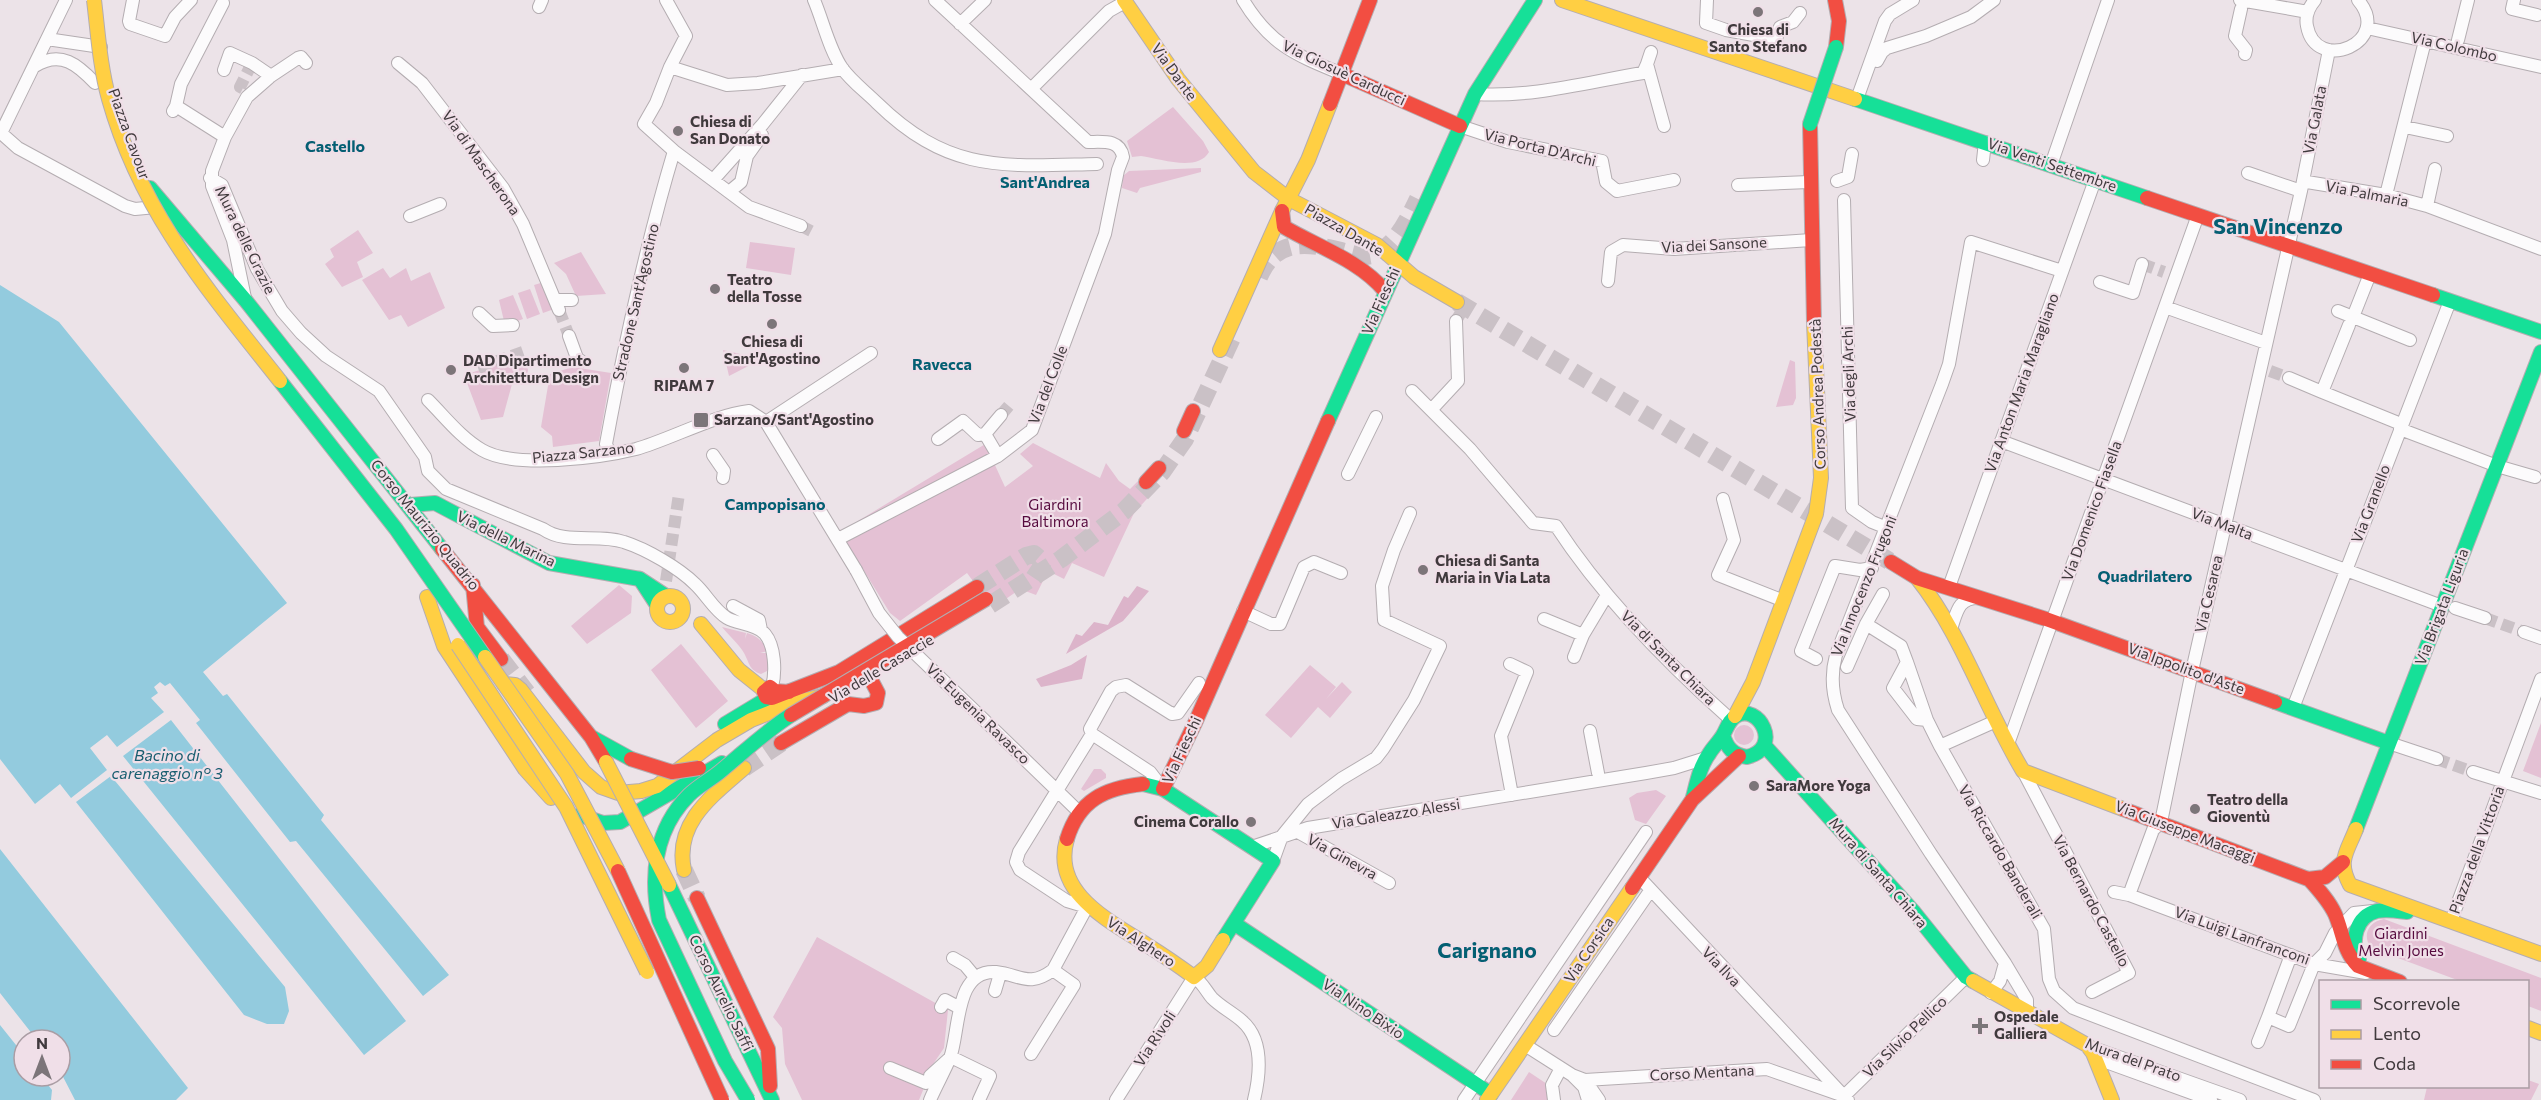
<svg xmlns="http://www.w3.org/2000/svg" width="2541" height="1100" viewBox="0 0 2541 1100" font-family="Commissioner,sans-serif">
	<rect width="100%" height="100%" fill="#ece3e8"/>
	<path fill="#e4c1d4" d="M1173 107 1203 141 1209 152C1198 172 1161 159 1141 156L1132 157 1127 141Z
		M1201 168V172L1140 188 1137 193 1122 188 1123 176 1129 171Z
		M358 230 373 253 357 262 363 277 342 287 325 264 334 257 330 249Z
		M750 242 795 248 791 275 746 268Z
		M581 252 606 294 576 296 566 274 554 263Z
		M383 268 390 278 406 268 411 281 430 272 445 308 408 327 401 315 389 320 362 280Z
		M544 282 554 309 543 313 534 285Z
		M530 289 540 314 527 319 518 293Z
		M513 295 523 319 512 323 504 321 499 300Z
		M723 350 762 359 729 376Z
		M524 356 528 370 525 385 512 384 503 417 481 420 464 375Z
		M1790 360 1795 362 1796 398 1793 405 1776 407Z
		M573 367 611 373 599 441 553 447 552 436 541 427 550 374Z
		M987 443 992 454 859 524 858 521Z
		M1033 443 1100 478 1106 463 1119 481 1130 489 1141 478 1156 489 1134 513 1104 577 1072 563 1064 579 1048 571 1036 595 1020 589 993 608 967 573 900 621 890 613 845 540 994 463 1005 487 1033 466 1020 454Z
		M619 585 632 596 631 613 587 644 571 626Z
		M722 627 746 633 745 639 747 633C758 636 763 642 768 651L760 653H767L769 670 761 674C749 670 750 664 744 653 739 644 729 636 722 627Z
		M681 644 728 701 696 728 651 670Z
		M1310 665 1336 687 1326 699 1342 682 1352 692 1330 718 1318 707 1291 738 1265 715Z
		M2541 723V778L2523 771Z
		M1734 735a10 10 0 1 1 20 0a10 10 0 1 1-20 0Z
		M1094 769H1101L1106 774V778L1084 791 1081 789Z
		M1656 790 1666 796 1646 824 1635 820 1629 798 1637 793Z
		M2384 919 2541 978V1011L2528 1006V982L2460 981 2371 948C2362 935 2368 922 2384 919Z
		M817 937 948 1010 944 1048 925 1076 926 1083 919 1100H802L785 1064 782 1028 773 1017Z
		M1529 1072 1547 1084 1548 1100H1511Z
		M2528 1080 2539 1084 2531 1100H2424L2427 1087 2528 1086Z"/>
	<path fill="#dcb4ca" d="M1137 586 1149 591 1123 621 1066 654 1076 634 1082 636 1094 622 1108 625 1124 596 1128 598Z
		M1087 655 1082 679 1041 687 1036 679 1071 665Z"/>
	<path fill="#93cbde" d="M0 285 59 322 287 603 203 672 223 696 227 694 324 815 321 820 449 975 423 996 296 841 290 842 196 723 200 720 170 683 165 686 160 682 154 687 158 693 151 698 164 712 117 747 107 735 90 748 107 770 71 798 60 784 35 804 0 759Z
		M171 720 406 1021 364 1055 123 756Z
		M111 776 285 987 289 1011 284 1024H267L244 1015 76 802Z
		M0 849 188 1088 176 1100H75L60 1071V1040H37L0 993Z
		M0 1025 24 1055V1076H41L52 1090 51 1100H0Z"/>
	<g fill="none" stroke-linecap="round" stroke-linejoin="round">
		<path stroke="#cac1c6" stroke-width="12" stroke-dasharray="12 6" stroke-linecap="butt" d="M252 63 240 87 252 93
			M801 226 811 231
			M2142 264 2164 272
			M559 310 569 336
			M1456 321 1468 300
			M478 368 523 352
			M2270 371 2289 378
			M1001 415 1012 402
			M666 581 679 494
			M2485 618 2524 632
			M2437 759 2473 772"/>
		<path stroke="#cac1c6" stroke-width="18" stroke-dasharray="18 9" stroke-linecap="butt" d="M1259 277C1276 238 1306 242 1341 251 1353 254 1365 259 1377 253 1397 244 1409 217 1418 199
			M1457 302 1891 562
			M977 587 1026 556 1034 554 1042 561V566L1034 578
			M990 605 1061 559 1124 511 1162 472 1185 439 1232 338
			M501 659 527 693
			M744 768 781 743
			M684 870 697 898"/>
		<g stroke="#b4adb1" stroke-width="14">
			<path id="street" d="M66 0 1 133 18 148 125 206 135 209 156 207
				M133 0 129 21 130 24 165 36 175 17 191 0
				M666 0 686 36 670 67 656 103 644 124 674 151 749 207 801 226
				M814 0C823 21 829 49 842 68 851 81 866 92 877 103 950 174 1004 166 1097 164
				M1243 0C1270 45 1296 55 1342 74
				M1707 0 1706 23 1726 30 1776 39 1780 27 1793 22 1800 13
				M2240 0 2308 12
				M2315 0C2309 7 2305 16 2307 26 2316 75 2394 42 2358 0
				M2514 0 2512 9 2537 15
				M539 7 542 0
				M2241 9 2235 36 2246 50 2245 54
				M960 24 985 0
				M2367 28 2541 67
				M47 39 101 47
				M2458 40 2468 0
				M1651 52 1647 64 1664 126
				M1877 61 1882 52 1887 48 1926 36 1971 17 1994 0
				M398 63 422 83 503 188 523 224 559 310
				M35 66C61 50 78 65 95 83
				M670 67 727 85 758 83 843 69
				M224 70 230 53 252 63 271 76
				M1031 89 1109 11 1125 2
				M1475 94C1531 98 1588 82 1643 73L1647 64
				M1857 99 1885 21 1890 14 1913 0
				M176 106 181 84 223 3
				M173 111 176 106 225 137
				M1460 126 1508 142 1602 161 1606 182 1617 191 1674 180
				M2405 127 2447 136
				M1983 160 1985 142
				M2051 165 2108 0
				M2248 173 2301 191
				M210 178 222 185 257 269 282 311 301 333 326 356 379 391 425 457 428 471 446 489 543 529C566 545 598 533 624 542 646 549 679 568 695 584 706 594 714 610 727 618 737 624 757 624 765 634 775 646 776 672 772 687
				M713 180 762 125 802 75
				M1837 181 1848 177 1852 154
				M2307 182 2386 195 2427 206 2541 249
				M1738 185 1809 182
				M729 192 741 182 747 156 762 135
				M2386 195 2425 41
				M1844 200 1852 508 1872 522 1887 528
				M2427 206 2435 169
				M410 216 440 204
				M2370 274 2353 317 2410 340
				M1608 281 1611 252 1623 245 1674 249 1811 240
				M2100 282 2133 293 2142 264
				M245 298 233 240 212 186V171L225 137 247 97 271 76 298 58 301 57 306 63
				M555 300H572
				M2165 307 2266 343
				M2338 311 2353 317
				M479 313 493 326 513 325
				M2349 325 2322 392 2396 422
				M569 336 577 358 581 361
				M2289 378 2322 392
				M1412 391 1470 449 1533 523 1556 526C1603 598 1666 662 1730 719
				M428 400C445 417 461 438 482 450 514 469 600 458 636 449 671 439 714 415 749 411L766 422 856 570
				M1432 409 1458 381 1456 321
				M766 422 871 353
				M2400 429 2497 466 2535 477
				M985 434 998 456
				M985 434 1001 415
				M938 439 963 421 978 435 985 434
				M2001 441 2442 606
				M610 454 606 444C624 346 645 248 674 151
				M713 455 724 471 723 478
				M1348 474 1376 417
				M1723 499 1734 540 1718 575 1784 601
				M838 539 998 456 1032 430 1105 234 1118 170 1123 157C1120 139 1103 142 1088 142L935 0
				M1949 587 2095 180
				M733 606 759 620 761 630
				M2455 608 2485 618
				M1243 611 1271 624H1280L1304 567 1314 562 1341 573
				M1544 619 1583 635 1607 595
				M1866 624 1901 646 1907 662
				M1952 626C1957 611 1959 598 1978 598
				M2524 632 2541 638
				M1574 657 1583 635
				M1816 659 1801 651 1835 566 1860 570 1872 568
				M1510 664 1527 672 1501 736 1512 795
				M1847 667 1866 624 1883 594
				M2293 708 2450 301
				M978 714 1078 811
				M1927 720 1917 719 1893 688 1907 662 1927 720 1940 746
				M1996 721 1940 746 2044 929 2049 979 2054 991 2073 1008 2314 1100
				M1590 731 1598 773
				M1092 734 1090 729 1111 691 1116 687 1126 685 1172 714 1178 713 1199 683
				M2389 743 2437 759
				M2008 744 2198 215
				M2023 771 2129 973 2092 992
				M2473 772 2541 793
				M1296 831 1389 883
				M1252 847 1308 828 1646 773 1674 768 1706 758
				M1273 861 1282 836 1308 804 1341 779 1376 758 1383 749 1414 700 1440 646 1384 620 1382 586 1394 550 1410 513
				M1639 877 1841 1093
				M2114 892 2129 895 2314 964 2366 973
				M2129 895 2153 830 2161 822 2192 671 2301 191 2329 50
				M2451 921 2541 679
				M2291 955 2268 1017 2289 1026 2314 964 2325 953 2335 933 2354 913 2373 911
				M953 958 965 965 975 977
				M995 991 1000 974
				M1991 993 2000 981 2005 963
				M941 1007 945 1000 960 1008
				M2027 1013V1000L2005 963 1931 854 1838 710C1832 692 1831 673 1836 655L1942 384 1949 364 1971 242 2062 271
				M1554 1030 1650 891
				M2258 1042 2268 1017
				M1525 1045 1572 1075 1585 1080 1767 1069 1844 1096 1848 1100
				M2088 1046 2240 1100
				M1031 1054 1074 985 1053 970
				M2095 1058 2211 1100
				M890 1068 926 1083
				M930 1076 951 1057 990 1076 979 1100
				M1573 1076 1584 1087 1588 1100
				M1585 1080 1599 1100
				M1844 1096 1966 977
				M930 1100C936 1086 944 1072 950 1058 960 1032 954 969 996 972 1021 975 1029 988 1053 970L1087 907 1067 901 1020 870 1016 862 1019 852 1092 734 1150 772 1163 789
				M1116 1100 1194 977C1203 983 1206 991 1212 998 1221 1007 1233 1013 1242 1021 1264 1040 1260 1075 1254 1100
				M1464 1100 1646 832
				M1554 1100 1552 1085 1561 1068"/>
		</g>
		<g stroke="#b4adb1" stroke-width="16">
			<path id="fast" d="M1855 99 2147 198
				M150 188 246 301 442 549
				M2433 295 2541 332
				M1328 421 1475 94 1535 0
				M410 505 435 503 549 563 640 579
				M657 605 640 579 666 596
				M2275 702 2389 743
				M725 724 768 698
				M593 738 631 759
				M1764 745 1913 911 1966 977 1973 981
				M1143 784 1163 789 1273 861 1223 940
				M1693 797C1697 782 1700 766 1709 754 1713 747 1719 742 1723 735 1727 728 1729 720 1736 716 1758 702 1784 748 1747 757 1733 755 1727 748 1723 735
				M580 815 603 823 620 822 722 763
				M2356 829 2541 352
				M669 885 772 1100
				M1235 924 1491 1094
				M2359 959C2350 941 2356 916 2377 911 2387 909 2398 911 2407 912"/>
		</g>
		<g stroke="#b4adb1" stroke-width="16">
			<path id="slow" d="M1124 0 1178 79 1254 172 1289 199 1377 245 1414 277 1457 302
				M1562 0 1855 99
				M1220 350 1282 211 1308 160 1330 104
				M1917 578C1963 636 1985 708 2023 771L2123 809
				M657 609a13 13 0 1 1 26 0a13 13 0 1 1-26 0Z
				M427 597 444 646 525 769 551 798
				M701 624 739 670 764 690
				M504 684 515 685 521 690 584 772 601 787 618 793 641 791 657 786 717 740 751 720 797 702 823 696
				M1735 716 1753 682 1816 514 1821 478 1814 323
				M2356 829C2347 852 2337 861 2350 885L2541 954
				M1067 839C1051 893 1110 921 1147 945 1163 955 1179 966 1194 977L1207 966 1223 940
				M684 870C674 823 712 796 744 768
				M1973 981 2087 1045 2093 1053 2112 1100
				M2528 1028 2541 1033
				M1487 1100 1632 888"/>
		</g>
		<g stroke="#b4adb1" stroke-width="16">
			<path id="jam" d="M1835 0 1839 21 1836 47
				M1342 74 1460 126
				M1330 104 1370 0
				M1810 124 1814 323
				M2147 198 2433 295
				M1282 211 1284 227C1318 247 1359 260 1385 291
				M1184 431 1193 411
				M1146 482 1159 468
				M442 549 591 737 606 762
				M1891 562 1917 578 2046 619 2275 702
				M473 585 477 627 501 659
				M789 692 775 691 770 687 764 692 766 697 772 698 839 672 977 587
				M781 743 848 704 864 706 876 703 878 693 869 676
				M1163 789 1195 723 1328 421
				M2123 809 2308 879 2325 877 2343 862
				M1067 839C1079 800 1105 788 1143 784
				M2309 879C2319 890 2329 901 2335 914 2343 932 2343 951 2358 966L2400 982
				M1632 888 1692 800 1739 756
				M697 898 768 1049 770 1086"/>
		</g>
		<use href="#street" stroke="#fcfbfc" stroke-width="12"/>
		<use href="#fast" stroke="#16e098" stroke-width="14"/>
		<use href="#slow" stroke="#ffcf43" stroke-width="14"/>
		<use href="#jam" stroke="#f24e42" stroke-width="14"/>
		<g stroke="#b4adb1" stroke-width="14" stroke-linecap="butt">
			<path id="street-bridge" d="M856 570 879 613 898 637 978 714"/>
		</g>
		<g stroke="#b4adb1" stroke-width="16" stroke-linecap="butt">
			<path id="fast-bridge" d="M1810 124 1836 47
				M280 381 396 529 485 657
				M748 1100 725 1061 659 920C650 875 655 829 689 795 699 785 712 779 722 770 745 751 766 731 791 715"/>
		</g>
		<g stroke="#b4adb1" stroke-width="16" stroke-linecap="butt">
			<path id="slow-bridge" d="M94 0C98 33 100 67 109 99 141 213 208 290 280 381
				M458 645 566 807 647 972
				M485 657 567 774 618 871
				M606 762 669 885"/>
		</g>
		<g stroke="#b4adb1" stroke-width="16" stroke-linecap="butt">
			<path id="jam-bridge" d="M791 715 986 599
				M631 759 672 772 699 768
				M618 871 722 1100"/>
		</g>
		<use href="#street-bridge" stroke="#fcfbfc" stroke-width="12"/>
		<use href="#fast-bridge" stroke="#16e098" stroke-width="14"/>
		<use href="#slow-bridge" stroke="#ffcf43" stroke-width="14"/>
		<use href="#jam-bridge" stroke="#f24e42" stroke-width="14"/>
	</g>
	<g fill="#7c7579" stroke="#f0dfe8" stroke-width="2">
		<circle cx="1758" cy="12" r="6"/>
		<circle cx="678" cy="131" r="6"/>
		<circle cx="715" cy="289" r="6"/>
		<circle cx="772" cy="324" r="6"/>
		<circle cx="684" cy="368" r="6"/>
		<circle cx="451" cy="370" r="6"/>
		<rect x="693" y="412" width="16" height="16" rx="3"/>
		<circle cx="1423" cy="570" r="6"/>
		<circle cx="1754" cy="786" r="6"/>
		<circle cx="2195" cy="809" r="6"/>
		<circle cx="1251" cy="822" r="6"/>
		<path d="M1977 1017h6v6h6v6h-6v6h-6v-6h-6v-6h6z"/>
	</g>
	<g text-anchor="middle" stroke-width="4.5" stroke-linejoin="round" paint-order="stroke">
		<g font-size="15" font-weight="bold" fill="#403a3d" stroke="#f0dfe8" text-anchor="start">
			<text x="1758" y="35" text-anchor="middle">Chiesa di<tspan x="1758" dy="17">Santo Stefano</tspan></text>
			<text x="690" y="127">Chiesa di<tspan x="690" dy="17">San Donato</tspan></text>
			<text x="727" y="285">Teatro<tspan x="727" dy="17">della Tosse</tspan></text>
			<text x="772" y="347" text-anchor="middle">Chiesa di<tspan x="772" dy="17">Sant'Agostino</tspan></text>
			<text x="463" y="366">DAD Dipartimento<tspan x="463" dy="17">Architettura Design</tspan></text>
			<text x="684" y="391" text-anchor="middle">RIPAM 7</text>
			<text x="714" y="425">Sarzano/Sant'Agostino</text>
			<text x="1435" y="566">Chiesa di Santa<tspan x="1435" dy="17">Maria in Via Lata</tspan></text>
			<text x="1766" y="791">SaraMore Yoga</text>
			<text x="2207" y="805">Teatro della<tspan x="2207" dy="17">Gioventù</tspan></text>
			<text x="1239" y="827" text-anchor="end">Cinema Corallo</text>
			<text x="1994" y="1022">Ospedale<tspan x="1994" dy="17">Galliera</tspan></text>
		</g>
		<g font-size="15" fill="#403a3d" stroke="#f0dfe8">
			<text transform="translate(2454 47) rotate(13)" y="5">Via Colombo</text>
			<text transform="translate(1174 72) rotate(54)" y="5">Via Dante</text>
			<text transform="translate(1344 73) rotate(25)" y="5">Via Giosuè Carducci</text>
			<text transform="translate(2315 120) rotate(-79)" y="5">Via Galata</text>
			<text transform="translate(129 134) rotate(70)" y="5">Piazza Cavour</text>
			<text transform="translate(1540 148) rotate(14)" y="5">Via Porta D'Archi</text>
			<text transform="translate(481 163) rotate(55)" y="5">Via di Mascherona</text>
			<text transform="translate(2052 165) rotate(19)" y="5">Via Venti Settembre</text>
			<text transform="translate(2367 194) rotate(11)" y="5">Via Palmaria</text>
			<text transform="translate(1344 230) rotate(30)" y="5">Piazza Dante</text>
			<text transform="translate(245 240) rotate(64)" y="5">Mura delle Grazie</text>
			<text transform="translate(1714 245) rotate(-3)" y="5">Via dei Sansone</text>
			<text transform="translate(1381 301) rotate(-66)" y="5">Via Fieschi</text>
			<text transform="translate(636 302) rotate(-77)" y="5">Stradone Sant'Agostino</text>
			<text transform="translate(1849 374) rotate(-92)" y="5">Via degli Archi</text>
			<text transform="translate(2022 383) rotate(-70)" y="5">Via Anton Maria Maragliano</text>
			<text transform="translate(1048 385) rotate(-69)" y="5">Via del Colle</text>
			<text transform="translate(1818 394) rotate(-92)" y="5">Corso Andrea Podestà</text>
			<text transform="translate(583 453) rotate(-6)" y="5">Piazza Sarzano</text>
			<text transform="translate(2371 504) rotate(-69)" y="5">Via Granello</text>
			<text transform="translate(2092 511) rotate(-70)" y="5">Via Domenico Fiasella</text>
			<text transform="translate(2222 524) rotate(21)" y="5">Via Malta</text>
			<text transform="translate(425 525) rotate(51)" y="5">Corso Maurizio Quadrio</text>
			<text transform="translate(506 539) rotate(26)" y="5">Via della Marina</text>
			<text transform="translate(1864 586) rotate(-68)" y="5">Via Innocenzo Frugoni</text>
			<text transform="translate(2209 594) rotate(-77)" y="5">Via Cesarea</text>
			<text transform="translate(2442 607) rotate(-69)" y="5">Via Brigata Liguria</text>
			<text transform="translate(1668 658) rotate(45)" y="5">Via di Santa Chiara</text>
			<text transform="translate(881 669) rotate(-31)" y="5">Via delle Casaccie</text>
			<text transform="translate(2186 669) rotate(20)" y="5">Via Ippolito d'Aste</text>
			<text transform="translate(978 714) rotate(44)" y="5">Via Eugenia Ravasco</text>
			<text transform="translate(1182 750) rotate(-65)" y="5">Via Fieschi</text>
			<text transform="translate(1396 814) rotate(-9)" y="5">Via Galeazzo Alessi</text>
			<text transform="translate(2185 832) rotate(21)" y="5">Via Giuseppe Macaggi</text>
			<text transform="translate(2477 850) rotate(-70)" y="5">Piazza della Vittoria</text>
			<text transform="translate(2000 852) rotate(60)" y="5">Via Riccardo Banderali</text>
			<text transform="translate(1342 857) rotate(29)" y="5">Via Ginevra</text>
			<text transform="translate(1878 873) rotate(49)" y="5">Mura di Santa Chiara</text>
			<text transform="translate(2091 901) rotate(62)" y="5">Via Bernardo Castello</text>
			<text transform="translate(2242 936) rotate(20)" y="5">Via Luigi Lanfranconi</text>
			<text transform="translate(1141 942) rotate(33)" y="5">Via Alghero</text>
			<text transform="translate(1589 950) rotate(-56)" y="5">Via Corsica</text>
			<text transform="translate(1721 967) rotate(46)" y="5">Via Ilva</text>
			<text transform="translate(721 993) rotate(64)" y="5">Corso Aurelio Saffi</text>
			<text transform="translate(1363 1009) rotate(34)" y="5">Via Nino Bixio</text>
			<text transform="translate(1905 1037) rotate(-44)" y="5">Via Silvio Pellico</text>
			<text transform="translate(1155 1039) rotate(-57)" y="5">Via Rivoli</text>
			<text transform="translate(2133 1060) rotate(20)" y="5">Mura del Prato</text>
			<text transform="translate(1702 1073) rotate(-3)" y="5">Corso Mentana</text>
		</g>
		<g font-size="15" fill="#560a3e" stroke="#f0dfe8">
			<text x="1055" y="510">Giardini<tspan x="1055" dy="17">Baltimora</tspan></text>
			<text x="2401" y="939">Giardini<tspan x="2401" dy="17">Melvin Jones</tspan></text>
		</g>
		<g font-size="16" font-weight="bold" fill="#055f73" stroke="#f0dfe8">
			<text x="335" y="152">Castello</text>
			<text x="1045" y="188">Sant'Andrea</text>
			<text x="942" y="370">Ravecca</text>
			<text x="775" y="510">Campopisano</text>
			<text x="2145" y="582">Quadrilatero</text>
		</g>
		<g font-size="16" font-style="italic" fill="#195e70" stroke="#f0dfe8">
			<text x="167" y="761">Bacino di<tspan x="167" dy="18">carenaggio n° 3</tspan></text>
		</g>
		<g font-size="21" font-weight="bold" fill="#055f73" stroke="#f0dfe8">
			<text x="2278" y="234">San Vincenzo</text>
			<text x="1487" y="958">Carignano</text>
		</g>
	</g>
	<rect x="2319" y="980" width="210" height="108" fill="#f0dfe8" stroke="#aa9da4" stroke-width="1.5"/>
	<rect x="2331" y="1000" width="30" height="9" fill="#16e098" stroke="#aa9da4" stroke-width="1.5"/>
	<text x="2373" y="1010" font-size="18" fill="#403a3d">Scorrevole</text>
	<rect x="2331" y="1030" width="30" height="9" fill="#ffcf43" stroke="#aa9da4" stroke-width="1.5"/>
	<text x="2373" y="1040" font-size="18" fill="#403a3d">Lento</text>
	<rect x="2331" y="1060" width="30" height="9" fill="#f24e42" stroke="#aa9da4" stroke-width="1.5"/>
	<text x="2373" y="1070" font-size="18" fill="#403a3d">Coda</text>
	<g transform="translate(42 1058)"><circle r="28" fill="#f0dfe8" stroke="#aa9da4" stroke-width="1.5"/>
	<path d="M0-4.5L10 22L0 15L-10 22Z" fill="#7c7579"/>
	<text y="-9" font-size="16" font-weight="bold" text-anchor="middle" fill="#403a3d">N</text>
	</g>
</svg>
